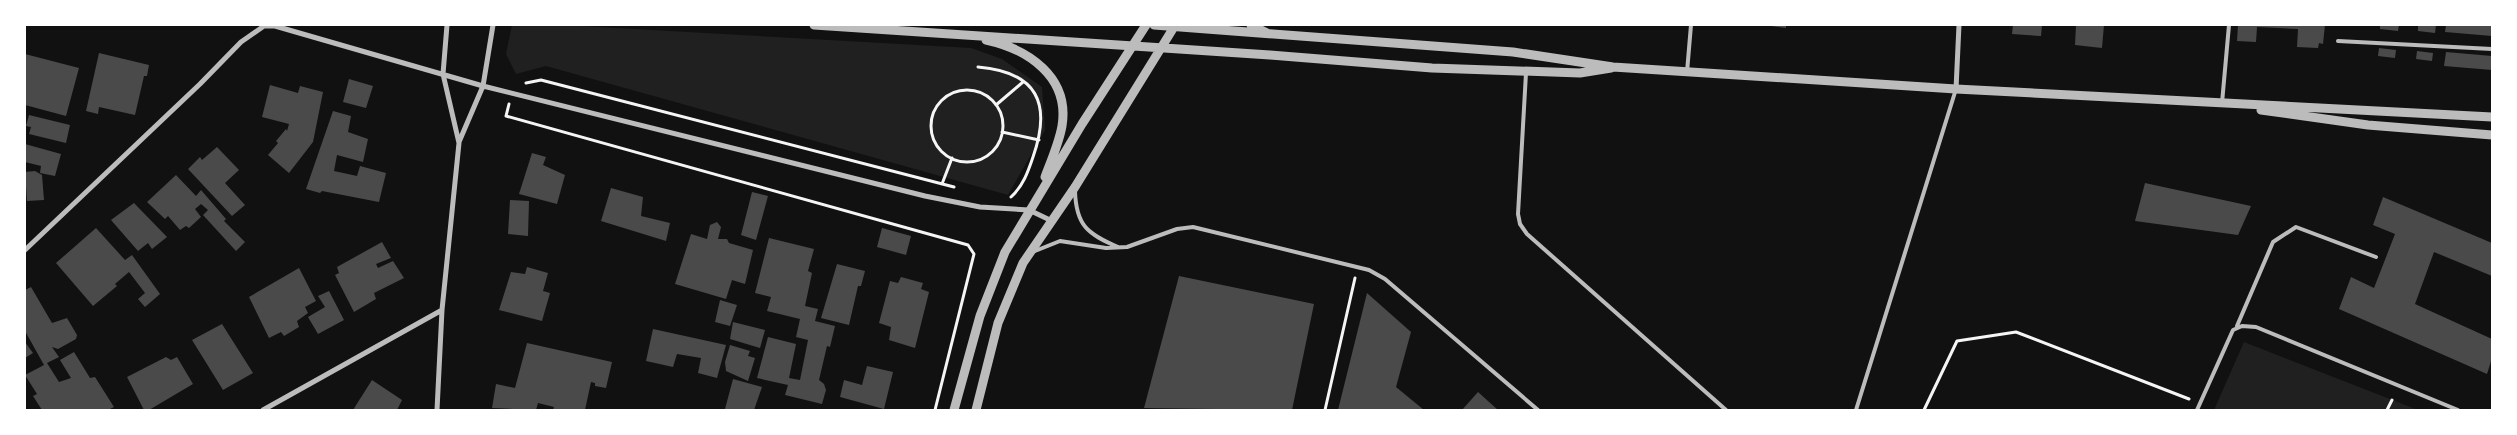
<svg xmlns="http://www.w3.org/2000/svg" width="2517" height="435" viewBox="0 0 2517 435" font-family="Georgia,serif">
	<rect width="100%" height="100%" fill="#111"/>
	<path fill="#202020" d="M512 25H562L971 48 1002 59 1042 87 1045 130 1008 195 546 66 516 74 506 54Z
		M2244 342 2418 410H2214Z"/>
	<path fill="#4a4a4a" d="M1764 25H1786V28Z
		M2013 25H2042L2041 36 2012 34Z
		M2076 25H2104L2102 48 2075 45Z
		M2238 25H2325L2323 44 2319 43 2318 48 2297 47 2298 29 2257 27 2256 42 2237 41Z
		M2380 25H2399L2398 31 2380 29Z
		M2418 25H2436L2435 33 2418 31Z
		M2446 25H2492V36L2445 32Z
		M2379 48 2396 50 2395 58 2378 56Z
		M2417 51 2433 53 2432 61 2416 59Z
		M2446 52 2492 56V70L2444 66Z
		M99 53 149 65 147 76H144L135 115 99 107 98 114 86 111Z
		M25 54 79 68 66 116 25 105Z
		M349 79 373 86 366 108 343 102Z
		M270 85 298 93 300 86 323 92 313 142 289 173 268 155 278 143 276 141 286 129 287 131 289 124 262 117Z
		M333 111 351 116 348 132 368 139 363 162 337 155 334 171 357 176 360 166 386 173 379 202 322 191 320 193 306 189Z
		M29 115 70 125 66 143 29 134 31 127 26 126Z
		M25 144 61 154 55 176 40 173 41 166 25 162Z
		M217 147 239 170 225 183 245 205 232 216 188 169 200 157 202 160Z
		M532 153 546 157 543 165 565 175 557 204 519 194Z
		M35 171 42 175 44 200 27 201 25 172Z
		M176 175 196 196 201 190 226 219 224 221 245 242 236 251 203 215 208 210 201 204 195 209 201 217 189 228 186 226 180 230 168 216 165 219 147 202Z
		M2145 183 2251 206 2238 235 2135 221Z
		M611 188 643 197 641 216 670 223 666 241 601 221Z
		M752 192 768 196 756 240 741 235Z
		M2383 197 2492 243V276L2434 252 2415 304 2492 339V358L2487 374 2339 309 2351 277 2374 288 2395 234 2373 225Z
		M510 200 529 201 528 236 508 234Z
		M134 203 167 237 152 249 148 243 138 251 111 220Z
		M717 222 721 227 718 239H727L729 243 753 250 745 284 732 280 726 299 675 284 691 234 707 239 710 225Z
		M96 228 125 260 132 255 160 294 145 307 138 299 145 293 129 272 115 284 117 286 93 306 56 263Z
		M882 228 911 236 906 255 877 247Z
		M769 238 814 249 808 271 812 273 805 306 818 309 815 321 835 326 830 347 827 346 819 380 824 384 826 390 822 404 785 395 788 385 757 378 768 337 796 344 789 378 800 380 808 340 796 337 800 319 767 311 771 297 755 293Z
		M382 242 391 258 376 264 378 268 393 261 404 278 374 293 376 299 354 312 335 275 339 273 337 267Z
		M837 264 865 271 861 286H858L849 325 821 318Z
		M527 267 548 273 543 291 550 293 542 321 499 310 511 272 525 274Z
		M299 268 316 301 305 307 308 313 297 321 299 327 284 336 281 332 269 338 249 297Z
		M1179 276 1314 304 1292 410 1144 408Z
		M901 277 923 283 921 289 929 292 915 348 889 340 891 327 879 323 890 281 898 283Z
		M31 287 52 323 67 318 77 335 76 339 58 349 52 347 59 357 47 363 59 382 71 378 60 360 74 352 90 378 95 377 114 407 108 410H42L33 396 37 394 25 375 44 365 25 331V290Z
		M329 291 344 320 318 334 308 317 325 307 318 296Z
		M1367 293 1411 332 1396 387 1424 410H1338Z
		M720 300 737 305 730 326 715 322Z
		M733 322 765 330 760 348 730 339Z
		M222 324 253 373 223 390 192 340Z
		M653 329 726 345 717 378 698 373 701 358 677 354 673 367 646 361Z
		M25 342 33 353 25 358Z
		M527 343 612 362 606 388 595 386V383L591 382 585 410H553L554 407 538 403 536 410 492 408 496 384 515 388Z
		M730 345 750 351 748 356 755 358 748 381 726 371 725 362Z
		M166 357 171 360 177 357 193 384 149 410H144L127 377Z
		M867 366 893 372 884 409 840 397 844 380 862 385Z
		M733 379 762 387 754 410 725 409Z
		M372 380 402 400 397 410H353Z
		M1478 392 1498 410H1462Z"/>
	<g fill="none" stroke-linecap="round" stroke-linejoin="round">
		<path stroke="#f5f5f5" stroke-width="3" d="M978 67C1037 72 1052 103 1033 157 1028 172 1023 186 1011 197
			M526 83 541 80 954 187
			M931 126a36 36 0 1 1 72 0a36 36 0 1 1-72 0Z
			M509 104 506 116 968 245 974 254 935 410
			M996 105 1023 82
			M1002 132 1039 140
			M942 184 952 158
			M1325 410 1355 278
			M1924 410 1957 341 2016 332 2189 399
			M2387 410 2392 400"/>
		<path stroke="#bcbcbc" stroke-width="4" d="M2338 41 2492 49
			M1687 72 1691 25
			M1526 73 1518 214 1520 224 1527 234 1726 410
			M2222 103 2229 25
			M1075 191C1076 226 1088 234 1118 247
			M1035 251 1060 241 1106 248 1127 247 1177 229 1193 227 1369 270 1385 279 1538 410
			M2237 326 2273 242 2296 227 2376 257
			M1856 410 1956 89
			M2197 410 2233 330 2242 326 2256 327 2458 410"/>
		<path stroke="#bcbcbc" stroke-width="5" d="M1956 89 1959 25
			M459 142 483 86 493 25
			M25 250 200 84 241 42 264 26H275L483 86 925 196 980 207 1029 210 1052 221
			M263 410 442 310
			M437 410 442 310 459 143 443 74 447 25"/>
		<path stroke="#bcbcbc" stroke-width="9" d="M814 25 1270 55 1432 68 1580 73 1611 68
			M1154 25 1513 52 1613 67 1956 89 2492 117
			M1251 25 1267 33
			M986 40C1028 49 1070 77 1062 126 1059 143 1051 161 1045 177
			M2261 110 2368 125 2492 135
			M954 410 980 316 1005 252 1082 124 1146 25
			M976 410 998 323 1023 263 1075 187 1174 27"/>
	</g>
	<rect width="2517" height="435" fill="none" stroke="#ffffff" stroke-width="52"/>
</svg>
